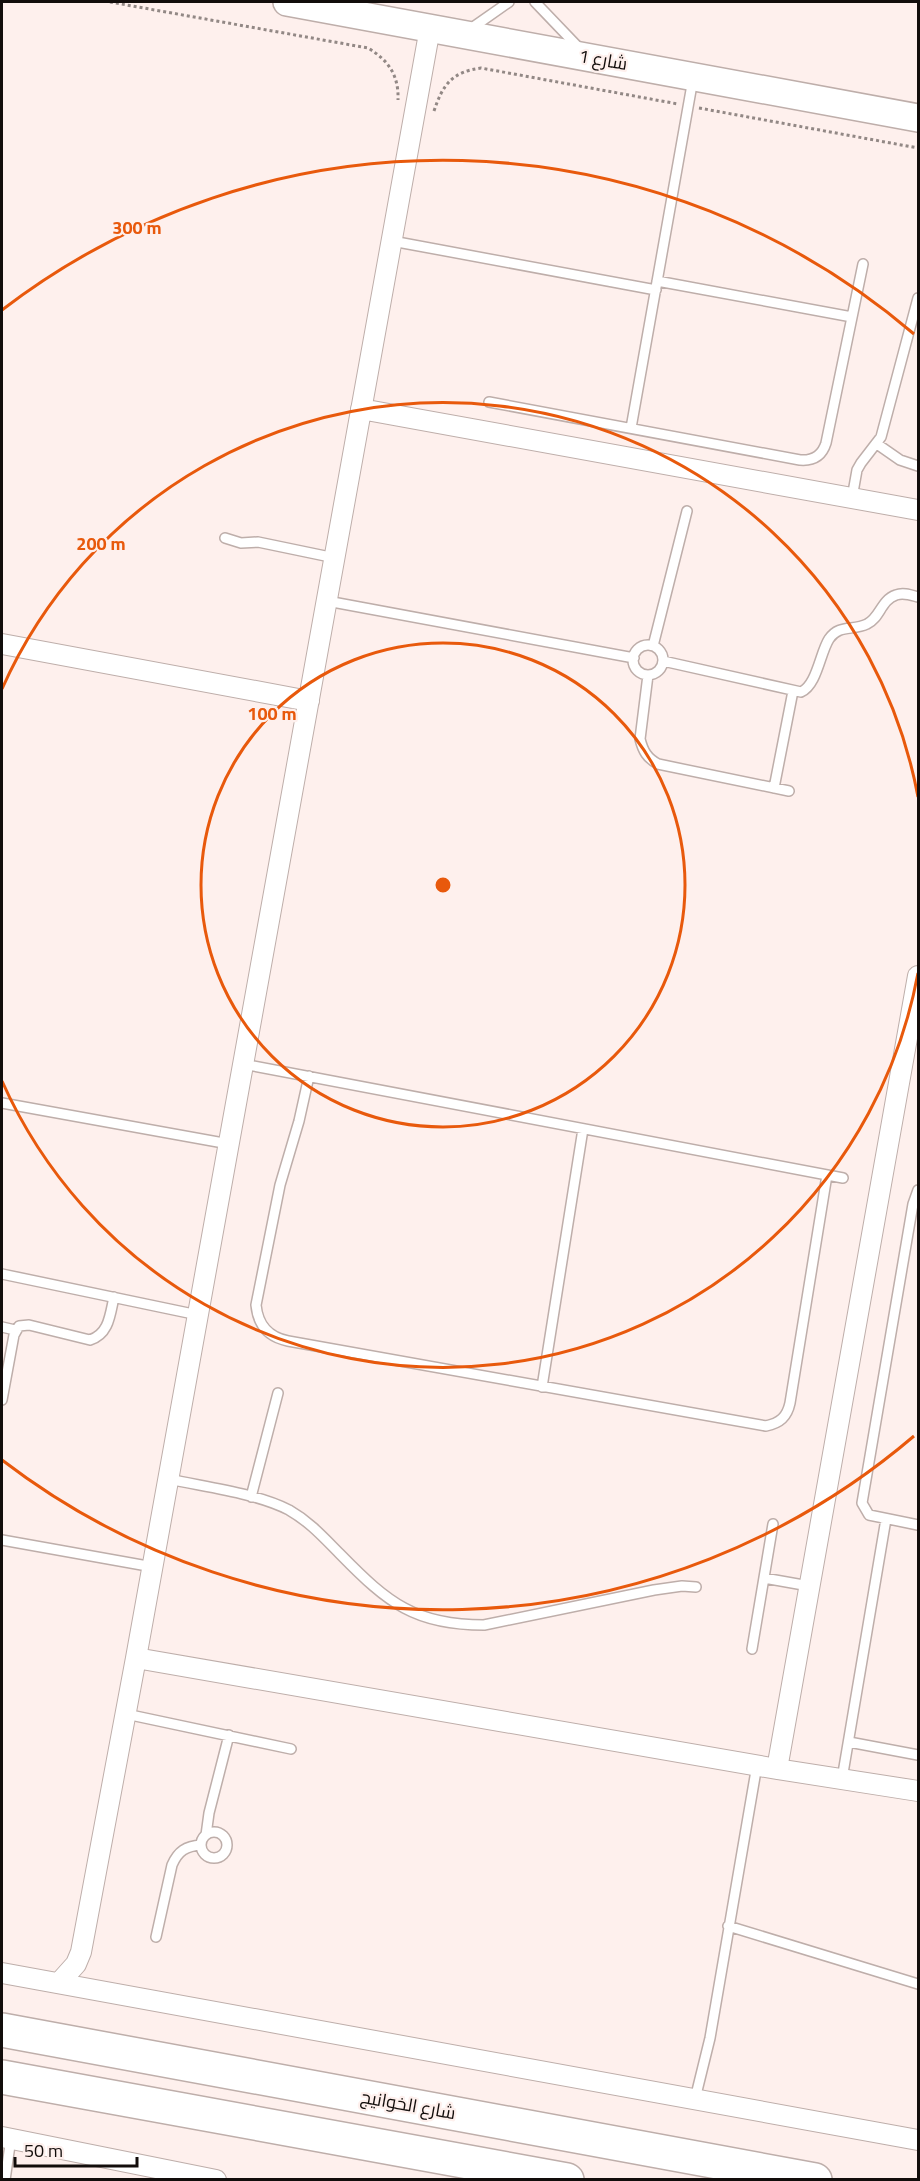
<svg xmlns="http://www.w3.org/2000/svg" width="920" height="2181" viewBox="0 0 920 2181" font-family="'Titillium Web',Cairo,sans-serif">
	<rect width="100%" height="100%" fill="#fef0ed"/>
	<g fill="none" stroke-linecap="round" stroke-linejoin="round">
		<g stroke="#beaeaa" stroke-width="12">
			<path id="lane" d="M535 2 580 49
				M469 30 509 2
				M392 241 656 290
				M657 281 852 317
				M489 402 800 460C813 461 822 456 826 443L863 264
				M631 428 693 79
				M877 444 900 460 918 466
				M852 498 857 470 861 463 881 437 918 298
				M225 538 241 543 258 542 335 558
				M327 601 634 658
				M633 660a15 15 0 1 1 30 0a15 15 0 1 1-30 0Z
				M653 646 687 511
				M663 661 801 692C817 685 820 653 829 639 839 624 853 631 867 624 880 618 881 600 896 595 903 592 911 595 918 597
				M648 675 640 739C643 751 647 758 658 764L789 791
				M774 788 793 691
				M243 1064 843 1178
				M309 1076 299 1121 280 1185 256 1305C258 1325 268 1337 288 1341L766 1426C780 1423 787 1417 790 1403L827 1175
				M2 1103 229 1144
				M918 1190 913 1204 862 1503 869 1515 918 1525
				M2 1274 198 1315
				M2 1327 15 1330
				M542 1387 583 1129
				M2 1400 14 1335 19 1326 29 1325 90 1340C109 1334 110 1315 114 1297
				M169 1479C205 1487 256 1493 289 1510 310 1522 324 1538 341 1555 388 1603 415 1625 484 1625L654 1590 682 1586 696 1587
				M251 1497 278 1393
				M2 1540 153 1567
				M764 1578 809 1586
				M752 1649 773 1524
				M126 1714 291 1749
				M849 1742 918 1755
				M842 1779 886 1519
				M201 1845a13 13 0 1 1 26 0a13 13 0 1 1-26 0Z
				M206 1835 209 1813 229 1735
				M728 1926 918 1984
				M156 1937 172 1865C178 1851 186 1846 201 1845
				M695 2099 710 2038 757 1765
				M5 2180 11 2138"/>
		</g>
		<g stroke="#beaeaa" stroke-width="22">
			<path id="street" d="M361 409 918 510
				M2 644 309 701
				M136 1658 777 1769 918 1791
				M777 1769 918 976
				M2 1973 918 2140
				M59 1983 76 1964 81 1952 136 1658 430 28
				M2 2137 216 2180"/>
		</g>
		<g stroke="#beaeaa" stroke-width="30">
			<path id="secondary" d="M287 2 918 118"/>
		</g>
		<g stroke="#beaeaa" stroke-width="36">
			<path id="highway" d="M2 2030 815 2180
				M2 2077 567 2180"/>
		</g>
		<path stroke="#928885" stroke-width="3" stroke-dasharray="3 3" stroke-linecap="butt" d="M110 2 368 48C388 60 399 75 398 100
			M699 108 918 148
			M434 111C443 84 452 72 481 68L678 104"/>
		<use href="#lane" stroke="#fff" stroke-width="9"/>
		<use href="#street" stroke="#fff" stroke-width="20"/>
		<use href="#secondary" stroke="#fff" stroke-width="27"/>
		<use href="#highway" stroke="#fff" stroke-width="33"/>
	</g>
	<g fill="none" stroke="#e8590c" stroke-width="3">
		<circle cx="443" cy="885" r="242"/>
		<path d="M918 973A483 483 0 0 1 2 1081M2 689A483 483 0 0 1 918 797"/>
		<path d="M914 1436A725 725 0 0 1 2 1460M2 310A725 725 0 0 1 914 334"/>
	</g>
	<g text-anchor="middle" stroke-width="4.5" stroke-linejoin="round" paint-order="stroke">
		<g font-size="18" fill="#120d0b" stroke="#fef0ed">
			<text transform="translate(603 60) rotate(10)" y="6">شارع 1</text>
			<text transform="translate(408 2105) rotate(10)" y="6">شارع الخوانيج</text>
		</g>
	</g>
	<circle cx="443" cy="885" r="9" fill="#e8590c" stroke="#fef0ed" stroke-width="3"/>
	<g font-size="18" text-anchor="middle" font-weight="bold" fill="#e8590c" stroke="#fef0ed" stroke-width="4.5" stroke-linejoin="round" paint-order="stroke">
		<text x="137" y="234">300 m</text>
		<text x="101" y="550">200 m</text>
		<text x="272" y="720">100 m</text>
	</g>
	<rect width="920" height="2181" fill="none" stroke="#120d0b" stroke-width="6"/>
	<path d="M15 2157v9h122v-9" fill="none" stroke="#120d0b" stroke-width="3"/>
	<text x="24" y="2157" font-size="18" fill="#120d0b" stroke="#fef0ed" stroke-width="4.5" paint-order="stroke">50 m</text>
</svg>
